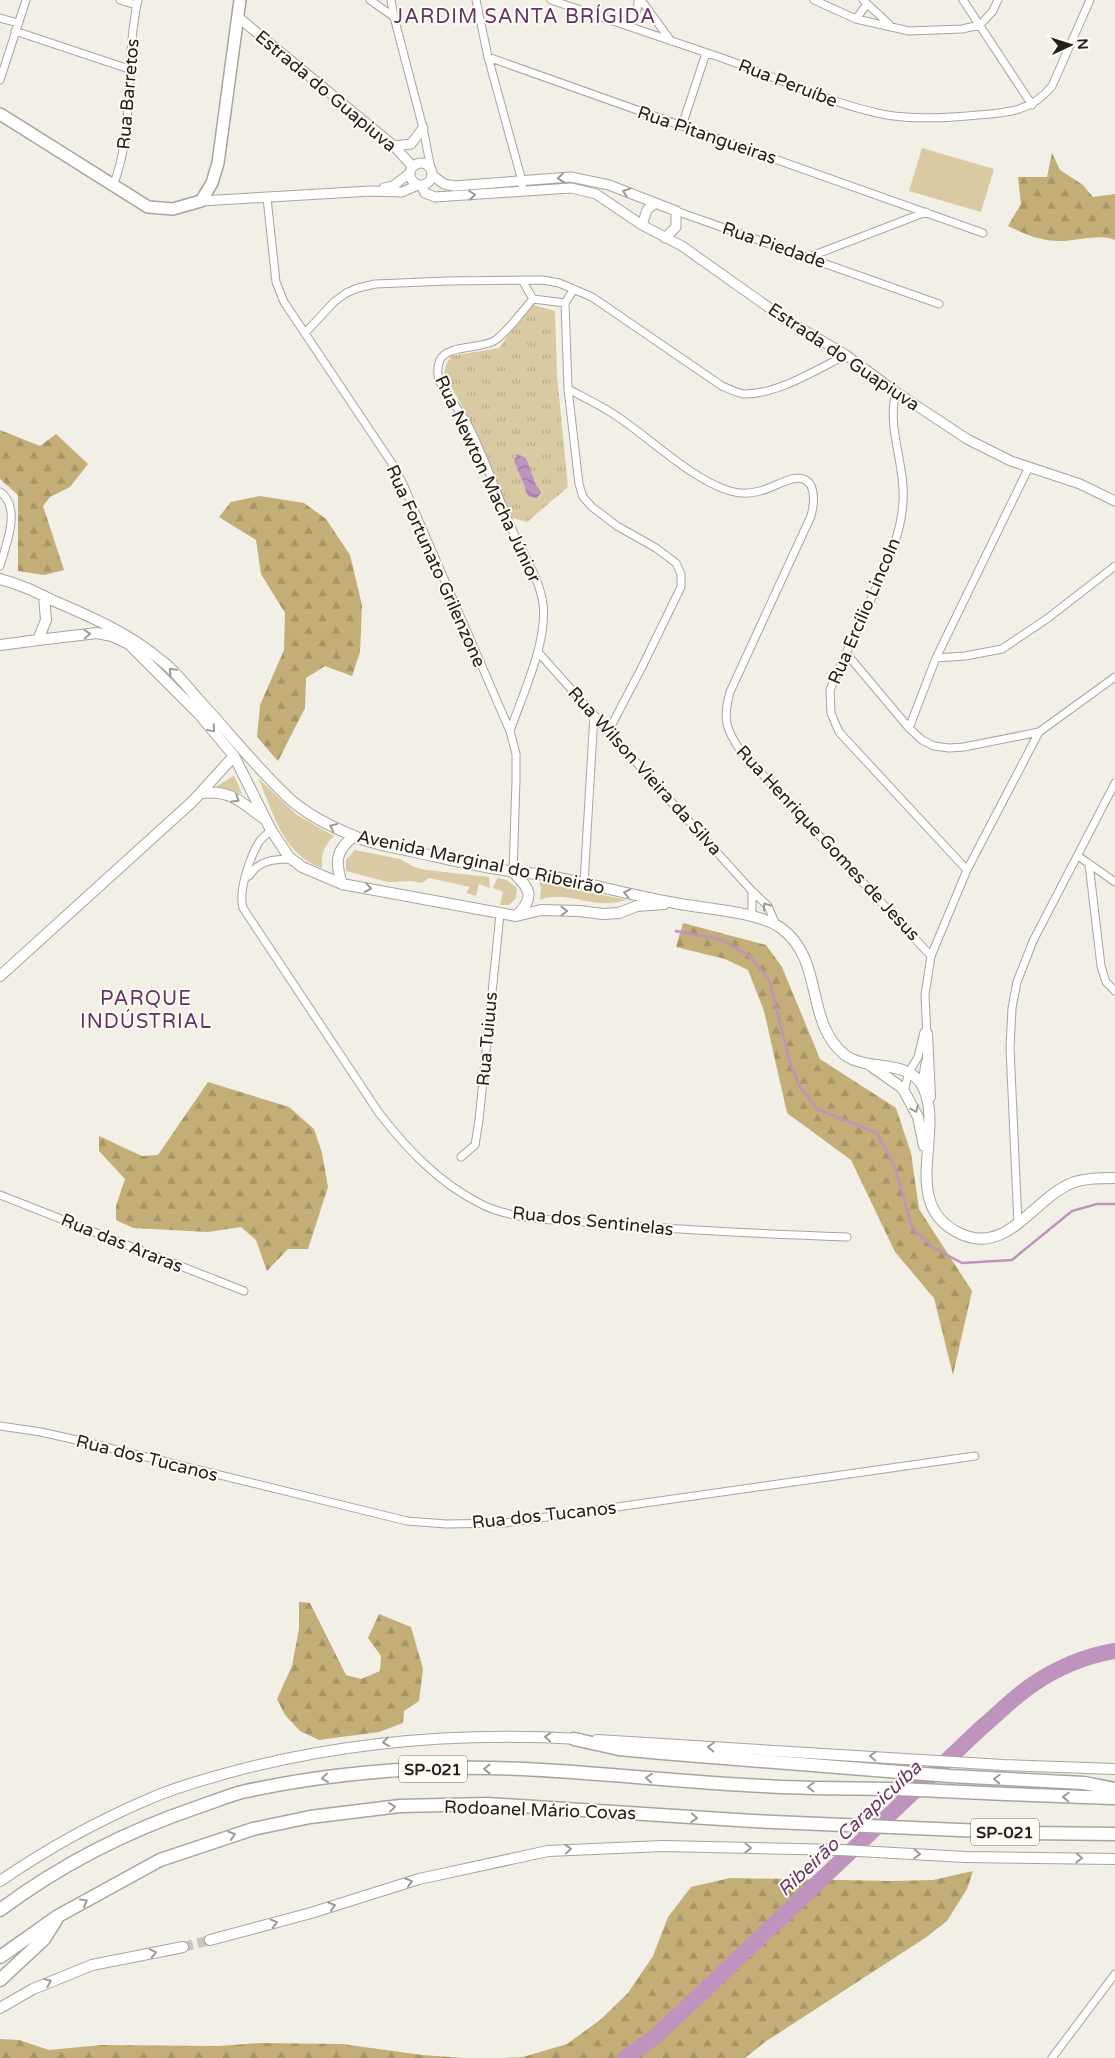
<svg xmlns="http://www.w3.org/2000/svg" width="1115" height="2058" viewBox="0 0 1115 2058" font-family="'Varela Round',sans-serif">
	<defs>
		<pattern id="forest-firs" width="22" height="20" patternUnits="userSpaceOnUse" patternTransform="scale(1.25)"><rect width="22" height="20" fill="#c3ae77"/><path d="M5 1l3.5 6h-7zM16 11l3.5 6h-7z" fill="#a79566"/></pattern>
		<pattern id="park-tufts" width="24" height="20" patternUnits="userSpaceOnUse" patternTransform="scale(1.25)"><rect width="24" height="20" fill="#d9caa3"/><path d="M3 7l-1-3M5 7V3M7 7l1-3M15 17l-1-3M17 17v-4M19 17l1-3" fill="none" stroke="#baad8c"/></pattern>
		<pattern id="water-waves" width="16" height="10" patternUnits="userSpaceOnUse" patternTransform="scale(1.25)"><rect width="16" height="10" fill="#be94bf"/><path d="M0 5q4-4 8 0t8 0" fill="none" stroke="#9a789b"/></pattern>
	</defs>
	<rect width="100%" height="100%" fill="#f2efe6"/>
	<path fill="#d9caa3" d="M922 148 994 169 981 212 909 191Z
		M233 776 235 777 242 794 222 787H216Z
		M258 778 297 815 334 836C324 846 321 854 322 868 283 856 273 811 258 778Z
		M355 850 400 859 414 867 426 870 489 877 490 888 479 884 476 896 466 893 470 887 429 878 422 883 412 881 388 882 346 871V860Z
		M497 878 507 880 517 888 516 898 509 905H500L503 892 493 888Z
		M539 882 627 900C618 902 609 904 599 903 580 901 558 892 540 900L541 888Z"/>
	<path fill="url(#forest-firs)" d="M1052 153 1060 170 1083 185 1093 197 1115 194V240C1100 234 1081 240 1064 241 1040 241 1030 236 1008 226L1021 204 1018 177H1047Z
		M0 430 40 446 56 434 88 464 70 487 50 497 43 506 64 570 44 575 18 571V495L0 479Z
		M260 496 304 503 326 519 350 555 362 605 360 652 352 676 325 666 306 678 305 708 278 761 257 737 260 705 284 650 285 613 261 574 256 540 219 517 231 502Z
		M683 923 766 945 782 967 820 1059 896 1108 911 1153 919 1209 972 1291 953 1375 934 1298 895 1252 851 1160 787 1113 764 1011 748 970 725 959 676 947Z
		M208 1082 289 1107 314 1129 322 1153 328 1187 308 1249H288L267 1271 256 1240 241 1227 208 1232 133 1228 116 1220V1206L125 1179 99 1151V1136L142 1156 158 1155Z
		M299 1602 310 1603 346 1675 361 1679 380 1671 381 1656 368 1638 379 1614 411 1627 423 1669 419 1701 404 1711 403 1723 379 1732 319 1740 300 1731 285 1715 277 1699 292 1666 299 1629Z
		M973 1871 967 1889 947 1921 925 1938 765 2042 745 2058H502L523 2057 567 2044 600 2020 628 1993 653 1956 668 1917 691 1887 730 1878 893 1881 933 1880Z
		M0 2039 19 2040 49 2050 102 2045 218 2046 260 2043 342 2044 422 2055 464 2058H0Z"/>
	<path fill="url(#park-tufts)" d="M530 304 555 311 557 375 568 487 527 522 512 518 466 413 444 374 446 365 451 356 499 348Z"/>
	<path fill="url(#water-waves)" d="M517 454 526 458 536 485 541 492 537 498 530 497 526 493 525 487 514 461Z"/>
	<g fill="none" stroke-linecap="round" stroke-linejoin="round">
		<path stroke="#be94bf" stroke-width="2.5" d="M676 931 723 940 749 956 769 979 790 1063 799 1085 817 1109 877 1133 895 1167 912 1228 934 1248 962 1263 1012 1260 1072 1211 1097 1204H1115"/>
		<path stroke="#be94bf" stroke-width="16" d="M625 2058 655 2037 981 1728C998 1714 1014 1697 1032 1685 1057 1668 1085 1656 1115 1651"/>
		<path stroke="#c8c6be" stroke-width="10" stroke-dasharray="10 5" stroke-linecap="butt" d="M183 1947 210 1940"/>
		<g stroke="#a8a59d" stroke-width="9">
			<path id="minor" d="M120 0 136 5
				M370 0 394 17
				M391 0 394 17 423 128 431 169
				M476 0 488 57 522 181V191
				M551 0C607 19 663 38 719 57 775 76 829 104 887 115 917 120 948 118 978 115 1008 113 1032 111 1052 86L1090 0
				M641 0 671 41
				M814 0 856 19 909 31 962 29 980 25 992 12 998 0
				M863 0 889 24
				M963 0 1032 105
				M0 18 18 23
				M856 19 867 4
				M620 23C631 18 639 14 638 0
				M15 31 129 69
				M488 57 983 233
				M0 80 26 0
				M682 126 706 53
				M113 186C136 127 124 61 138 0
				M267 198 276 282 284 302 393 465 403 484 510 731 516 754V781L513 872
				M676 211 939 304
				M809 257 926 212
				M574 289 565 303 568 389 579 484 583 497 592 507 617 526 656 548 676 563 681 574V587L642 667 609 730
				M533 299 565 303
				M305 333 334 302 346 293 358 288 375 284 447 281 543 280 559 283 592 297 722 386C729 389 737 393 744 394 776 395 818 369 846 355
				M568 389C583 397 598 404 612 413 647 435 690 479 730 491 740 494 749 494 760 491 771 488 781 482 792 479 817 473 815 501 811 516L730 692C723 718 725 728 740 750L931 956
				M896 392C886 427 906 466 903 502 901 537 885 568 871 599 857 629 843 660 830 690L831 713 839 732 967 870
				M0 492C22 507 6 545 0 566
				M538 652 675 806 752 891 768 906 776 925
				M846 653 909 728 922 740 934 746 949 748 964 747 1039 732
				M936 658 965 656 1002 649 1048 618 1115 566
				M909 728 936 658 1029 467
				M510 731C522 696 548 641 543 604 540 581 526 559 516 538 499 501 487 463 469 427 461 411 448 398 440 382 437 376 437 367 440 360 447 345 479 349 494 341 505 335 523 310 533 299L522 280
				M271 830C267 834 262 838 259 842 250 857 238 891 243 908L379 1113C407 1149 438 1182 479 1203 512 1221 561 1220 598 1223 681 1230 764 1234 847 1237
				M1078 856 1115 882
				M1089 864 1101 966 1106 982 1115 991
				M249 876C259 860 274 859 293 859
				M584 883 594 715
				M752 891V917
				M927 1038 925 995 931 956 967 870 1039 732 1115 677
				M922 1084 925 1063
				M904 1091 909 1072 918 1057 924 1032
				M461 1157 475 1145 479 1120 500 914
				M0 1195 244 1291
				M1018 1224 1010 1048 1012 1008 1017 982 1033 941 1115 783
				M0 1426 41 1432 85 1442 407 1521 446 1524 505 1523 975 1456
				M1052 2058 1115 1974"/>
		</g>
		<g stroke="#a8a59d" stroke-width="11">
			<path id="tertiary" d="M238 17 394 146 412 166
				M394 146 411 144 423 128
				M410 174a11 11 0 1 1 22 0a11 11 0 1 1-22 0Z
				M432 175 444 184 454 186 571 177 609 185 676 211V227L665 238
				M421 185 425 193 435 197 571 188 596 194 642 225 682 246 785 319 846 355 896 392 967 439 1011 461 1080 484 1115 501
				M384 188 393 186 410 173
				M201 201 371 191 402 192 418 185
				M642 225 647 210 655 203"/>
		</g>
		<g stroke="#a8a59d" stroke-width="12">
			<path id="secondary" d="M0 579C20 584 36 592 54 601 92 617 130 634 162 661 175 671 186 685 197 698 228 731 257 769 291 800 309 816 332 827 354 836 372 844 391 847 410 851 443 858 477 867 510 871 520 873 530 873 539 874 585 882 629 895 675 903 704 909 757 911 781 928 825 960 804 1022 845 1055 868 1072 909 1058 923 1087 945 1132 899 1204 959 1233 1007 1257 1034 1198 1072 1183 1085 1178 1101 1178 1115 1178
				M38 640 97 633 112 636 129 644 199 714 234 756 271 830 289 857 302 867 342 884 516 916 541 910 579 911 603 914 619 913 637 906 664 904
				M0 645 38 640 46 620 44 596
				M202 793C231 790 241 802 263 818
				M513 872C530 889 536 897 516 916
				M342 884C335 862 335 851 354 836
				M0 976 193 801 234 756
				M927 1034 930 1097
				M871 1066 901 1087 904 1091 918 1117 924 1146
				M597 1740 1003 1765 1115 1769
				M0 1881C47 1849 97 1821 149 1799 176 1787 206 1779 235 1771 348 1741 463 1732 580 1739
				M210 1940 311 1913 419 1879 548 1851 663 1846 841 1850 965 1857 1115 1859
				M0 2008 33 1989 92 1965 183 1947"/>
		</g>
		<g stroke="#a8a59d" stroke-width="14">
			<path id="primary" d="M0 114 148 207 173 209 201 201 212 183 218 163 240 0"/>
		</g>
		<g stroke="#a8a59d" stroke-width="15">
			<path id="motorway" d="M574 1739 619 1749 662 1753 950 1776 1084 1783 1115 1789
				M0 1910C60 1865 127 1831 198 1807 213 1802 227 1796 242 1792 333 1772 430 1765 523 1769 603 1773 683 1782 764 1786 808 1789 852 1788 896 1789 969 1792 1042 1796 1115 1798
				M0 1957 58 1916 160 1860 253 1829 310 1817 400 1806 487 1804 753 1821 1028 1833 1115 1834
				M0 1980 44 1939 56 1920"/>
		</g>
		<use href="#minor" stroke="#fff" stroke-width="7"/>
		<use href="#tertiary" stroke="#fff" stroke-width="9"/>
		<use href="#secondary" stroke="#fff" stroke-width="10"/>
		<use href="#primary" stroke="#fff" stroke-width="11"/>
		<use href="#motorway" stroke="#fff" stroke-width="12"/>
	</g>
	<defs><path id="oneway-chevron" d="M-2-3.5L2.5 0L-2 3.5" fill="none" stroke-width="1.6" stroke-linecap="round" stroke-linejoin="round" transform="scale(1.25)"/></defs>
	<g stroke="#9b9b99">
		<use href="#oneway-chevron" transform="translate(561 178) rotate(174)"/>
		<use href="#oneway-chevron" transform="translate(626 192) rotate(-159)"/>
		<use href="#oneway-chevron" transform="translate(472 195) rotate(-5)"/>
		<use href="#oneway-chevron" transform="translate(87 634) rotate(-3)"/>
		<use href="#oneway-chevron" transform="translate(172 671) rotate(-133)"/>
		<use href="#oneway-chevron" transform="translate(212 729) rotate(50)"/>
		<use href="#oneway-chevron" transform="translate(236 799) rotate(32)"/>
		<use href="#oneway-chevron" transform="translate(333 827) rotate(-155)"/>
		<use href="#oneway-chevron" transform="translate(368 888) rotate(10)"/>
		<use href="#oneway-chevron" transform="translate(627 893) rotate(-168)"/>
		<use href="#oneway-chevron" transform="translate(766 906) rotate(-126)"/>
		<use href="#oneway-chevron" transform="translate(564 911)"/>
		<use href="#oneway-chevron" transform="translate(915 1109) rotate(65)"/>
		<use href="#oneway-chevron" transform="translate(548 1737) rotate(-177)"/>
		<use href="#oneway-chevron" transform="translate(386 1742) rotate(173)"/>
		<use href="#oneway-chevron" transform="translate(711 1747) rotate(-177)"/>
		<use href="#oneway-chevron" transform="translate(873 1756) rotate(-177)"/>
		<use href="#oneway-chevron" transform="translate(487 1769) rotate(180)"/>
		<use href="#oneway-chevron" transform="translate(325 1778) rotate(173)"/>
		<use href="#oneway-chevron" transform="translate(649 1778) rotate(-176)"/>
		<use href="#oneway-chevron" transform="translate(997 1779) rotate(-177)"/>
		<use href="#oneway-chevron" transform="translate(811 1787) rotate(-179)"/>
		<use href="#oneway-chevron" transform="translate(1066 1797) rotate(-178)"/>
		<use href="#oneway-chevron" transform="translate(392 1807) rotate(-7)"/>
		<use href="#oneway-chevron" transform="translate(694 1818) rotate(4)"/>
		<use href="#oneway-chevron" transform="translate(232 1835) rotate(-18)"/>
		<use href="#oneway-chevron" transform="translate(748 1848) rotate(1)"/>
		<use href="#oneway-chevron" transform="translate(568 1849) rotate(-4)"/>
		<use href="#oneway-chevron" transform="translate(917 1854) rotate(3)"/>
		<use href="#oneway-chevron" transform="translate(1079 1858) rotate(1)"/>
		<use href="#oneway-chevron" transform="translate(409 1882) rotate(-17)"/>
		<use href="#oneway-chevron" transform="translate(84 1902) rotate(-29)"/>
		<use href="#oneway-chevron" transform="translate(332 1906) rotate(-17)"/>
		<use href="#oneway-chevron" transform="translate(274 1923) rotate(-15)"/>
		<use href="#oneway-chevron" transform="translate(153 1953) rotate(-11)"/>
		<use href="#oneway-chevron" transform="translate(48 1982) rotate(-23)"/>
	</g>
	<g text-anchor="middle" stroke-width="4" stroke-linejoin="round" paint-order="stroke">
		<g fill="#fffcf5" stroke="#64625e" stroke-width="1">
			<rect x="399" y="1755.5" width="68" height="27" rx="4"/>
			<rect x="971" y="1818.5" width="68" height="27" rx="4"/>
		</g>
		<g font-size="16" font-weight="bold" fill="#21201d">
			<text x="433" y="1775">SP-021</text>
			<text x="1005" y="1838">SP-021</text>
		</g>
		<g font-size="18" fill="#21201d" stroke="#fffcf5">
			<text transform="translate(788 83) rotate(21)" y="6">Rua Peruíbe</text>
			<text transform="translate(326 91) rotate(40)" y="6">Estrada do Guapiuva</text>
			<text transform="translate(128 94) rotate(-85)" y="6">Rua Barretos</text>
			<text transform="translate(707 135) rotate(19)" y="6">Rua Pitangueiras</text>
			<text transform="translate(774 245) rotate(19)" y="6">Rua Piedade</text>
			<text transform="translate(844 357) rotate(34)" y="6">Estrada do Guapiuva</text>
			<text transform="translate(488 479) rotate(65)" y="6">Rua Newton Macha Júnior</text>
			<text transform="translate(436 566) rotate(66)" y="6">Rua Fortunato Grilenzone</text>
			<text transform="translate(864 611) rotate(-67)" y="6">Rua Ercílio Lincoln</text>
			<text transform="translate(645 771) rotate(48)" y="6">Rua Wilson Vieira da Silva</text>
			<text transform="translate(828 843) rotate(47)" y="6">Rua Henrique Gomes de Jesus</text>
			<text transform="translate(481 862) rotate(12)" y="6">Avenida Marginal do Ribeirão</text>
			<text transform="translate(487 1039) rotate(-85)" y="6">Rua Tuiuus</text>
			<text transform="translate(593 1221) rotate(6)" y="6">Rua dos Sentinelas</text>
			<text transform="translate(122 1243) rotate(22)" y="6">Rua das Araras</text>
			<text transform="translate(147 1458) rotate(14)" y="6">Rua dos Tucanos</text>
			<text transform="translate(544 1515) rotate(-6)" y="6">Rua dos Tucanos</text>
			<text transform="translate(540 1810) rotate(2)" y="6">Rodoanel Mário Covas</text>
		</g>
		<g font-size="19" font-style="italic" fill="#69356b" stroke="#fffcf5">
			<text transform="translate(849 1828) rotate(-43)" y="7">Ribeirão Carapicuíba</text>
		</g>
		<g font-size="20" letter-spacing="1" fill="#633265" stroke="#fffcf5">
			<text x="525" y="23">JARDIM SANTA BRÍGIDA</text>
			<text x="146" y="1005">PARQUE<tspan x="146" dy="23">INDÚSTRIAL</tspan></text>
		</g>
	</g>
	<g transform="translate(1070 45) rotate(86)" stroke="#fffcf5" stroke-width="4" paint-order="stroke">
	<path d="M0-4L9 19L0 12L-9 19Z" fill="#21201d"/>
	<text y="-8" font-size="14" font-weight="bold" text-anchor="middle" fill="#21201d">N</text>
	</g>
</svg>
